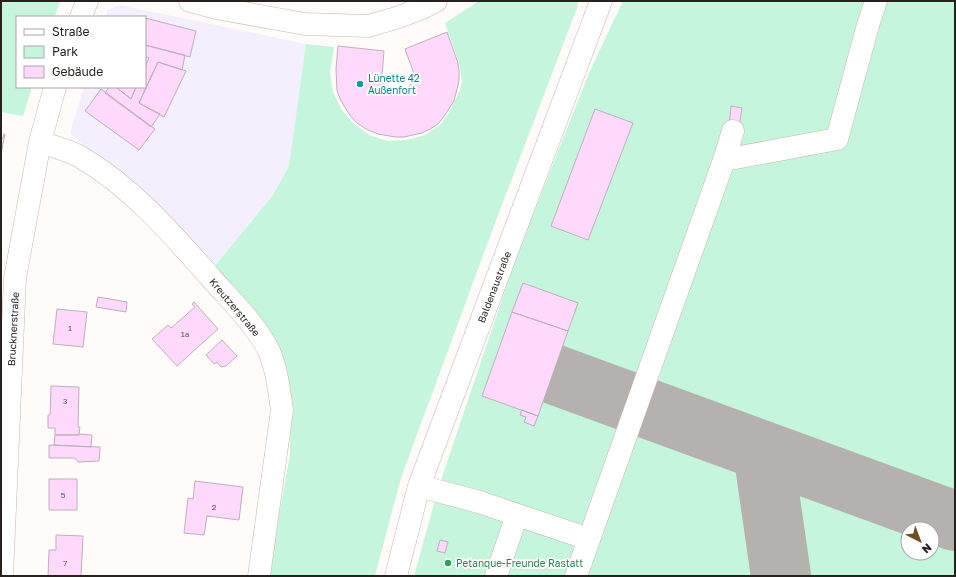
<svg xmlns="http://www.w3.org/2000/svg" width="956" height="577" viewBox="0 0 956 577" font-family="'Golos Text',sans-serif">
	<rect width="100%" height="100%" fill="#fefbf8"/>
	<path fill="#f3effc" d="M120 5 306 44 289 166 273 195 214 267 70 133 84 87H145V17H106L108 10Z"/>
	<path fill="#c5f5dc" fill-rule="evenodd" d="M1 1H60L55 17H17V87H32L23 116 1 112Z
		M479 1H578L577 8 491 234 401 478 375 576H270L278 520 290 455 291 404 214 267 273 195 289 166 306 44 334 47 330 74 333 92 341 109 354 124 369 135 387 141 406 140 425 135 441 124 450 111 460 90 462 81 459 63 445 23Z
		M623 1H955V576H414L439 486 517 255 589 73ZM908 529H932V553H908Z"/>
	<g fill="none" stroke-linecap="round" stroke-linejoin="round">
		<path stroke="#b5b1ae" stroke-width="60" d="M553 374 955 521
			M763 451 781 576"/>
	</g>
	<path fill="#fed9fb" stroke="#beafbc" d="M145 18 196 31 190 57 145 45Z
		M447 32 458 63 459 71V81L454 101 443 118 438 124 430 129 422 133 404 137H395L378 134 368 130 358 124 351 117 341 101 337 91 336 69 338 46 384 51 382 76V80L385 87 391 91 400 92 405 90 409 87 413 81 414 76 413 71 405 49Z
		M145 45 185 55 182 70 158 62 139 103 160 114 151 127 105 93 109 87H116L131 99 136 87H145V67L149 58 145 57Z
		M158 62 186 71 164 117 139 103Z
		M116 87H136L131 99Z
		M101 89 155 129 139 150 85 111Z
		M731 106 742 108 739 128 729 127Z
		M595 109 633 123 588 240 551 226Z
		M4 134H5L1 154V138H3Z
		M523 283 578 303 568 331 512 312Z
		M98 297 127 302 126 312 96 307Z
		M194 302 218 329 177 366 152 339 168 325 171 328 195 307 192 304Z
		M57 309 87 312 83 347 53 344Z
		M512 312 568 331 538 416 482 396Z
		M222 340 237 356 226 366 221 367 217 362 214 364 206 355Z
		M51 386 79 387 78 427H80L79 435H55V428H48V415H50Z
		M522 410 538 416 534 426 524 422 526 417 520 415Z
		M80 434 92 435 91 447 54 445 55 435H79Z
		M49 445 100 447 99 461 78 462 75 458H49Z
		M49 479H77V510H49Z
		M195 481 243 487 239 520 207 516 204 535 184 533 188 498 193 499Z
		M56 535 83 536 81 576H48L49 550H56Z
		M440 540 448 542 445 553 437 551Z"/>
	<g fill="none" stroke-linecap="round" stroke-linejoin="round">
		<g stroke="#c6b7ab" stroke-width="23">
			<path id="minor" d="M190 1 216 8 305 24 368 26 396 18 422 8 436 1
				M81 17 87 1
				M40 142C54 147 69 150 82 158 133 188 172 234 211 278 231 301 255 323 269 351 277 370 279 390 282 410L259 576
				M724 160 837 139 868 25 876 1
				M419 486 479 502 589 539
				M2 576 15 278 40 142 55 87
				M396 576 419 486 601 1
				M496 576 517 515
				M576 576 724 160 733 131"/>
		</g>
		<use href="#minor" stroke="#fff" stroke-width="22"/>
	</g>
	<circle fill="#0f9aa8" stroke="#fff" stroke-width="1.5" cx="360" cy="84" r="4"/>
	<circle fill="#2e9e5b" stroke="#fff" stroke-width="1.5" cx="448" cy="563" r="4"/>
	<g text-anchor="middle" stroke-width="3.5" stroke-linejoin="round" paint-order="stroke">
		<g font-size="8" fill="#5d4f54">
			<text x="70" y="331">1</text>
			<text x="185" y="337">1a</text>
			<text x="65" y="404">3</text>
			<text x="63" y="498">5</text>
			<text x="214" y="510">2</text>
			<text x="65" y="566">7</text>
		</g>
		<g font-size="10" fill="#0d838f" stroke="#fff" text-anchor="start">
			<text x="368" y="82">Lünette 42<tspan x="368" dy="12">Außenfort</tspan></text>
		</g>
		<g font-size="10" fill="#27211d" stroke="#fff">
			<text transform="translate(494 287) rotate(-69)" y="4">Baldenaustraße</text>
			<text transform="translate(235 307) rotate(50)" y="4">Kreutzerstraße</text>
			<text transform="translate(13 329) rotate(-87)" y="4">Brucknerstraße</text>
		</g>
		<g font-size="10" fill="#27864d" stroke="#fff" text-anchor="start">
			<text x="456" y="567">Petanque-Freunde Rastatt</text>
		</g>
	</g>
	<rect width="956" height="577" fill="none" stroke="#27211d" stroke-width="4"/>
	<rect x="16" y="16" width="130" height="72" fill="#ffffff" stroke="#a9a6a5"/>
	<rect x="24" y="29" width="20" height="6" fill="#ffffff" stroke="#a9a6a5"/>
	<text x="52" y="36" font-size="12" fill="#27211d">Straße</text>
	<rect x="24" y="46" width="20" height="12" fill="#c5f5dc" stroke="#a9a6a5"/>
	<text x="52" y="56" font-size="12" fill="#27211d">Park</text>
	<rect x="24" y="66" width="20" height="12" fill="#fed9fb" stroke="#a9a6a5"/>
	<text x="52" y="76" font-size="12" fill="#27211d">Gebäude</text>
	<g transform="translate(920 541) rotate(138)"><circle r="19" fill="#ffffff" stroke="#a9a6a5"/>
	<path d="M0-3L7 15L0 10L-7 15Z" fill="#6f4e25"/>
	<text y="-6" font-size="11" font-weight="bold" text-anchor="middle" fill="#27211d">N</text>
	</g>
</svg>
